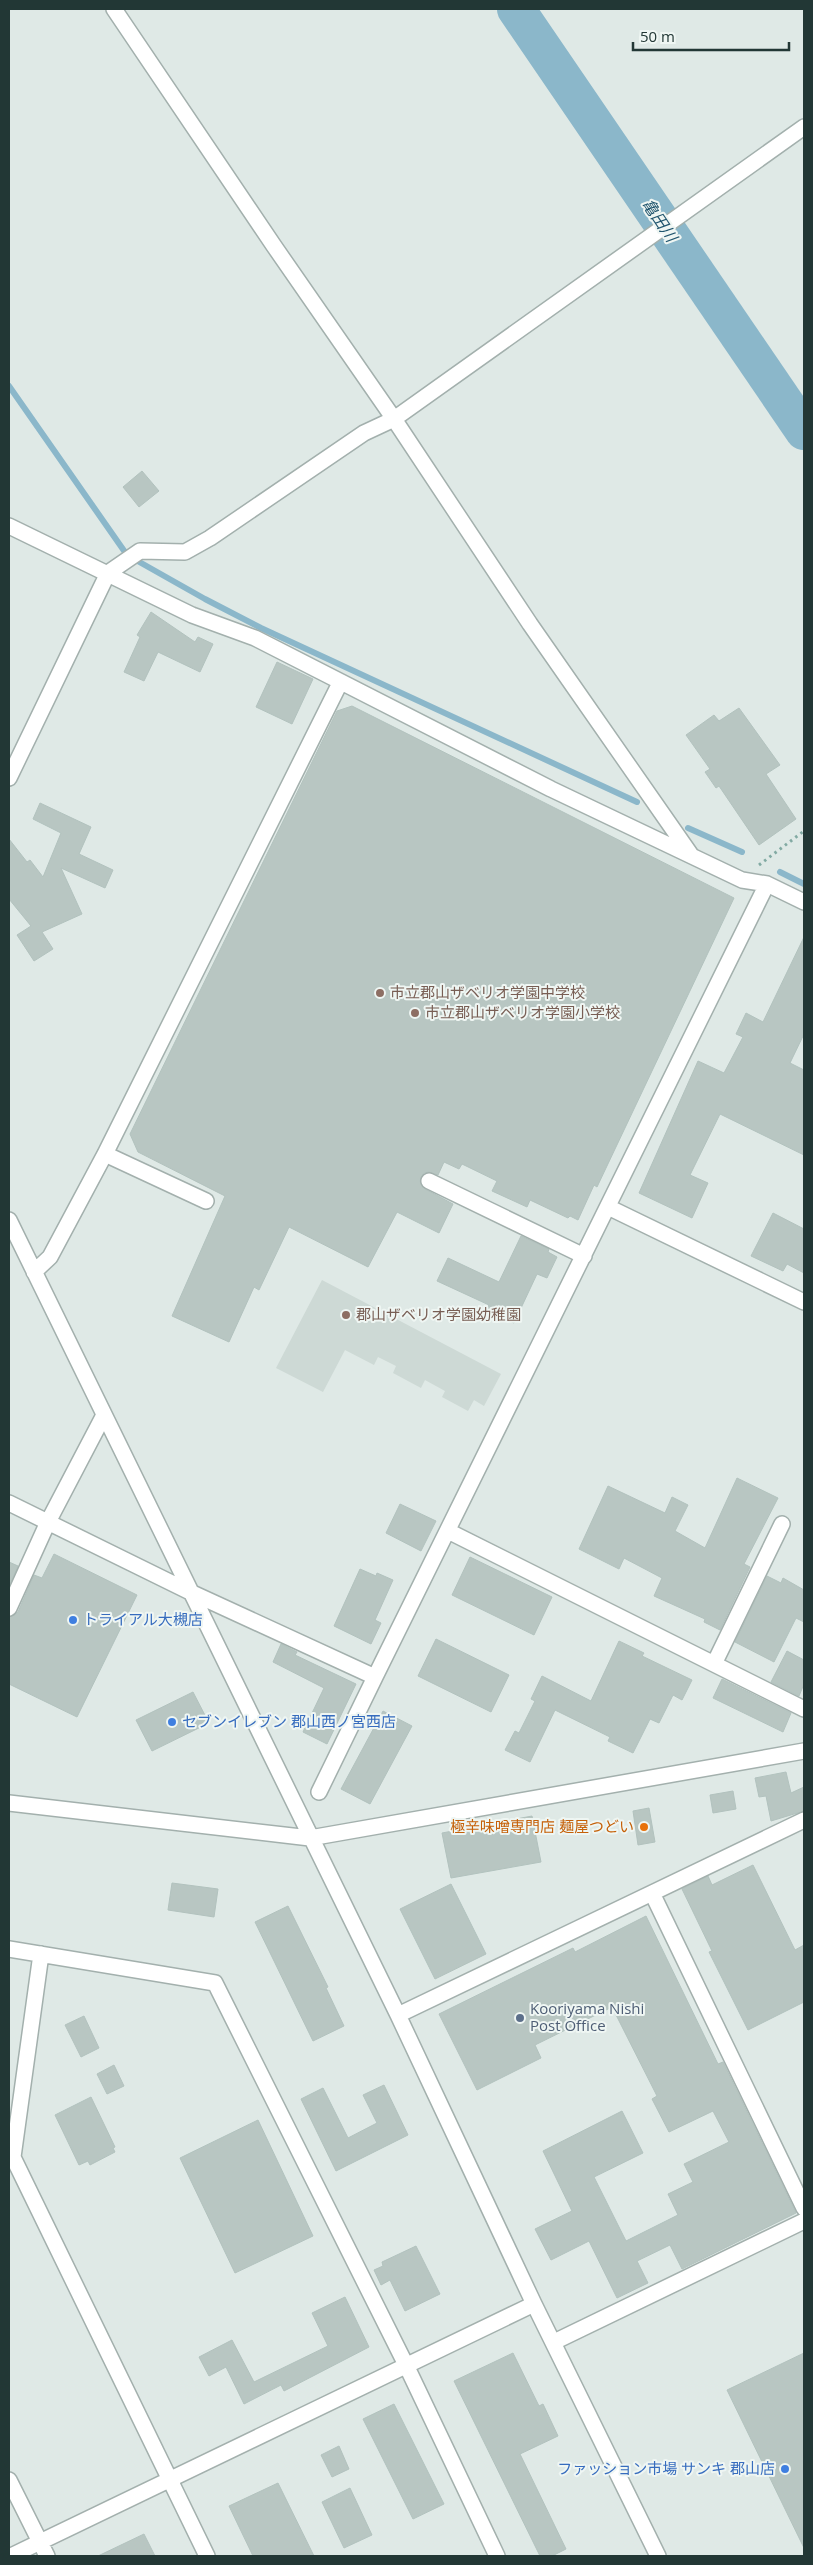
<svg xmlns="http://www.w3.org/2000/svg" width="813" height="2565" viewBox="0 0 813 2565" font-family="'Open Sans','Noto Sans JP',sans-serif">
	<rect width="100%" height="100%" fill="#dfe9e6"/>
	<path fill="#cdd9d5" d="M322 1280 501 1374 484 1406 474 1400 468 1411 442 1397 445 1391 425 1380 421 1388 393 1373 396 1366 378 1357 374 1365 345 1350 323 1392 276 1368Z"/>
	<g fill="none" stroke-linecap="round" stroke-linejoin="round">
		<path stroke="#8bb7ca" stroke-width="6" d="M9 386 127 555 205 599 261 628 637 802
			M688 828 742 852
			M780 872 804 884"/>
		<path stroke="#8bb7ca" stroke-width="38" d="M516 9 804 431"/>
	</g>
	<path fill="#b8c6c2" stroke="#b2c2be" d="M142 471 159 491 139 507 123 487Z
		M151 612 195 642 198 637 213 644 200 672 158 652 144 681 124 672 140 637 137 635Z
		M277 662 313 679 292 724 256 707Z
		M352 706 734 898 597 1187 594 1185 578 1220 570 1216 568 1218 530 1200 527 1207 492 1191 497 1181 462 1164 459 1169 444 1162 438 1175 429 1172 424 1173 420 1181 425 1189 453 1204 439 1233 397 1212 368 1267 289 1227 259 1290 254 1287 229 1342 172 1316 225 1196 138 1152 130 1134 337 711Z
		M739 708 780 765 766 774 796 819 759 845 719 786 716 788 705 772 710 769 686 735 714 715 719 721Z
		M40 803 91 827 79 854 113 870 105 888 61 868 82 914 42 932 53 949 34 961 17 935 31 926 9 899V839L27 862 30 860 43 877 61 833 33 819Z
		M804 937V1034L790 1063 804 1070V1155L720 1114 690 1175 708 1183 692 1218 639 1193 698 1061 724 1073 743 1037 736 1034 746 1013 763 1022Z
		M773 1213 804 1229V1273L787 1264 783 1271 751 1256Z
		M521 1236 549 1249 548 1252 557 1257 547 1278 537 1274 514 1323 486 1310 489 1305 437 1281 448 1258 499 1282Z
		M737 1478 778 1498 744 1564 750 1567 720 1630 704 1622 705 1619 654 1596 662 1578 624 1558 619 1569 579 1549 608 1486 665 1513 672 1497 688 1505 675 1531 705 1548Z
		M400 1504 436 1521 421 1551 386 1533Z
		M54 1554 137 1595 77 1717 9 1684V1617L18 1612 34 1575 42 1578Z
		M470 1557 552 1597 534 1635 452 1595Z
		M9 1562 18 1566 9 1586Z
		M360 1569 376 1576 377 1573 393 1580 375 1620 381 1623 371 1644 334 1626Z
		M767 1576 781 1583 783 1578 804 1590V1622L796 1618 774 1662 735 1642Z
		M436 1639 509 1675 491 1712 418 1676Z
		M619 1641 644 1653 642 1656 692 1680 682 1700 673 1695 659 1723 650 1719 633 1753 608 1741 610 1737 555 1710 530 1762 505 1750 515 1731 519 1733 535 1701 531 1699 542 1676 591 1701Z
		M281 1644 297 1652 295 1655 356 1684 327 1744 303 1732 324 1688 273 1662Z
		M787 1651 804 1660V1684L799 1696 771 1682Z
		M722 1679 791 1713 783 1732 713 1698Z
		M193 1692 209 1723 152 1751 136 1720Z
		M383 1711 412 1726 370 1804 341 1789Z
		M786 1772 791 1793 804 1787V1811L771 1821 766 1796 759 1797 755 1778Z
		M733 1791 736 1809 713 1813 710 1795Z
		M649 1808 655 1842 638 1845 633 1811Z
		M532 1816 541 1862 451 1878 442 1833Z
		M753 1865 795 1950 804 1945V2002L748 2030 709 1952 712 1951 682 1889 708 1876 712 1885Z
		M172 1883 218 1889 214 1917 168 1910Z
		M451 1884 486 1954 435 1979 400 1909Z
		M288 1906 328 1987 326 1988 344 2026 313 2041 255 1922Z
		M646 1916 718 2064 723 2062 796 2213 682 2269 670 2245 637 2261 648 2283 617 2298 589 2241 551 2260 535 2229 572 2211 543 2151 622 2111 643 2153 594 2177 626 2241 678 2215 668 2194 693 2182 684 2164 729 2142 713 2111 669 2132 652 2099 657 2096 612 2007 535 2045 541 2058 477 2090 439 2014 573 1948 575 1952Z
		M84 2016 99 2048 81 2057 65 2025Z
		M114 2065 124 2086 107 2094 97 2074Z
		M384 2085 408 2135 336 2171 301 2099 323 2088 348 2138 377 2123 363 2095Z
		M91 2097 115 2147 113 2148 115 2152 90 2165 88 2161 79 2165 55 2115Z
		M258 2120 313 2236 235 2273 180 2158Z
		M416 2246 440 2294 405 2311 390 2280 381 2285 374 2270 383 2266 382 2262Z
		M345 2297 369 2347 284 2391 281 2385 244 2404 226 2367 209 2376 199 2357 232 2340 254 2382 328 2346 312 2313Z
		M513 2353 539 2406 543 2404 558 2436 520 2454 566 2549 552 2556H540L454 2381Z
		M804 2353V2548L727 2390Z
		M394 2404 444 2504 413 2519 363 2419Z
		M339 2446 349 2469 332 2477 321 2455Z
		M278 2483 314 2556H253L229 2506Z
		M350 2488 372 2535 344 2548 322 2502Z
		M144 2534 155 2556H98Z"/>
	<g fill="none" stroke-linecap="round" stroke-linejoin="round">
		<g stroke="#a3b0ad" stroke-width="18">
			<path id="minor" d="M114 9 274 246 394 419 530 624 691 855
				M9 526 192 615 255 638 551 789 742 880 767 884 804 902
				M9 778 108 573 140 551 185 552 210 538 364 433 394 419 804 127
				M105 1154 206 1201
				M429 1181 584 1256
				M608 1207 804 1302
				M9 1220 398 2015 534 2304 658 2556
				M34 1272 50 1257 105 1154 340 683
				M9 1503 188 1591 375 1677 767 884
				M448 1531 804 1709
				M9 1608 48 1522 104 1415
				M714 1664 782 1524
				M319 1792 375 1677
				M9 1803 310 1838 804 1751
				M652 1893 804 2208
				M9 1949 215 1983 407 2367 497 2556
				M398 2015 804 1820
				M9 2149 207 2556
				M13 2157 41 1954
				M554 2342 804 2221
				M9 2480 47 2556
				M11 2556 534 2304"/>
		</g>
		<path stroke="#82aaa3" stroke-width="3" stroke-dasharray="2.5 4" stroke-linecap="butt" d="M759 865 804 831"/>
		<use href="#minor" stroke="#fff" stroke-width="15"/>
	</g>
	<g fill="#8d6e63" stroke="#eff6f3" stroke-width="2">
		<circle cx="380" cy="993" r="5"/>
		<circle cx="415" cy="1013" r="5"/>
		<circle cx="346" cy="1315" r="5"/>
	</g>
	<g fill="#3f7fe0" stroke="#eff6f3" stroke-width="2">
		<circle cx="73" cy="1620" r="5"/>
		<circle cx="172" cy="1722" r="5"/>
		<circle cx="785" cy="2469" r="5"/>
	</g>
	<circle fill="#e8710a" stroke="#eff6f3" stroke-width="2" cx="644" cy="1827" r="5"/>
	<circle fill="#5c6f8a" stroke="#eff6f3" stroke-width="2" cx="520" cy="2018" r="5"/>
	<g text-anchor="middle" stroke-width="4" stroke-linejoin="round" paint-order="stroke">
		<g font-size="15" fill="#785e54" stroke="#eff6f3" text-anchor="start">
			<text x="390" y="998">市立郡山ザベリオ学園中学校</text>
			<text x="425" y="1018">市立郡山ザベリオ学園小学校</text>
			<text x="356" y="1320">郡山ザベリオ学園幼稚園</text>
		</g>
		<g font-size="15" fill="#366cbe" stroke="#eff6f3" text-anchor="start">
			<text x="83" y="1625">トライアル大槻店</text>
			<text x="182" y="1727">セブンイレブン 郡山西ノ宮西店</text>
			<text x="775" y="2474" text-anchor="end">ファッション市場 サンキ 郡山店</text>
		</g>
		<g font-size="15" fill="#c56008" stroke="#eff6f3" text-anchor="end">
			<text x="634" y="1832">極辛味噌専門店 麺屋つどい</text>
		</g>
		<g font-size="15" fill="#4e5e75" stroke="#eff6f3" text-anchor="start">
			<text x="530" y="2014">Kooriyama Nishi<tspan x="530" dy="17">Post Office</tspan></text>
		</g>
		<g font-size="16" font-style="italic" fill="#21556e" stroke="#eff6f3">
			<text transform="translate(660 220) rotate(56)" y="6">亀田川</text>
		</g>
	</g>
	<rect width="813" height="2565" fill="none" stroke="#223735" stroke-width="20"/>
	<path d="M633 42v8h156v-8" fill="none" stroke="#223735" stroke-width="2.5"/>
	<text x="640" y="42" font-size="15" fill="#223735" stroke="#eff6f3" stroke-width="4" paint-order="stroke">50 m</text>
</svg>
